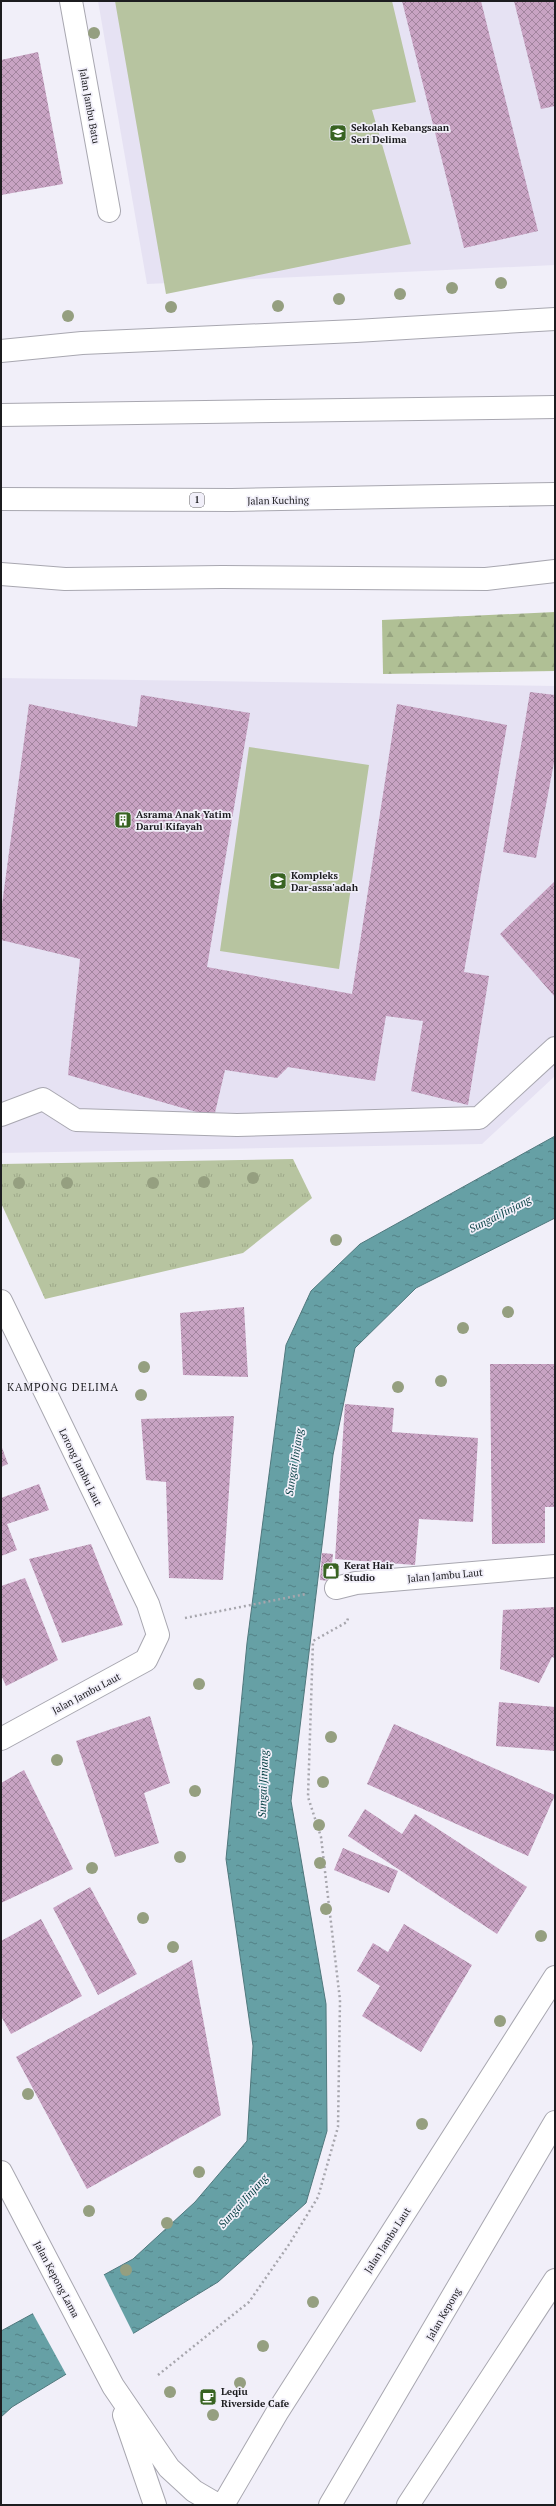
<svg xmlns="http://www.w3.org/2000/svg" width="556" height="2506" viewBox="0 0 556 2506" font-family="'PT Serif',serif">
	<defs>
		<pattern id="grass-tufts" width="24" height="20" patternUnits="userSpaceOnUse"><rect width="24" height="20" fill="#b7c4a0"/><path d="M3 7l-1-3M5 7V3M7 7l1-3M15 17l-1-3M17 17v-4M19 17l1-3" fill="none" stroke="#9da889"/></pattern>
		<pattern id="forest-firs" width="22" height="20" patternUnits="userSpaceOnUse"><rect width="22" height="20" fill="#b0c095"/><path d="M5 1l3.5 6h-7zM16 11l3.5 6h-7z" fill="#97a480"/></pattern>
		<pattern id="water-ripples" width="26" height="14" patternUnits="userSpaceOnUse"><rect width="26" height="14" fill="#66a0a5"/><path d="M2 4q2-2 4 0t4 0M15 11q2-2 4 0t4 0" fill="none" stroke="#538286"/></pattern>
		<pattern id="building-cross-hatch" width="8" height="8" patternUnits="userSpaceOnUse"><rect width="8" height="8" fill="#c8a3c3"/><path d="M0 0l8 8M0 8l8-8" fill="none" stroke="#a2849e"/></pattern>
	</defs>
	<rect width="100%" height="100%" fill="#f1eff9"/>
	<path fill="#e6e2f3" d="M98 1H555V265L147 284Z
		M1 678 555 686V1076L482 1144 1 1153Z"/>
	<path fill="url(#grass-tufts)" d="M293 1159 312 1198 243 1253 45 1299 1 1203V1164Z"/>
	<path fill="url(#forest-firs)" d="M555 612V671L383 674 382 620Z"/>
	<path fill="#b7c4a0" d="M115 1H392L416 102 372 110 411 244 166 294Z
		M249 747 369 765 339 969 220 951Z"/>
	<path fill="url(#water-ripples)" stroke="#50787d" d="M555 1136V1218L416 1288 355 1348 333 1455 291 1801 326 2004 327 2131 306 2203 218 2282 12 2407 1 2417V2331L133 2259 195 2202 247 2141 253 2046 226 1859 247 1643 286 1345 311 1291 360 1244Z"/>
	<path fill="#f1eff9" d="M103 2273 134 2335 67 2376 32 2312Z"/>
	<path fill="url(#building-cross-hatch)" d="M402 1H481L538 231 464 248Z
		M514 1H555V106L541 109Z
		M38 52 63 184 1 195V60Z
		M530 692 555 695V757L536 858 503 852Z
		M141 695 250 713 207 967 352 994 397 704 507 725 464 972 489 976 468 1105 411 1091 423 1021 386 1016 375 1081 288 1067 277 1078 225 1070 214 1117 68 1075 80 959 1 940V912L29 704 137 727Z
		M555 881V997L500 934Z
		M244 1307 248 1377 183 1375 180 1313Z
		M490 1364H555V1507H545V1543L492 1544Z
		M345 1404 394 1408 392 1432 478 1438 473 1522 419 1519 415 1565 335 1559Z
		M234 1416 223 1580 169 1578 166 1482 146 1480 141 1419Z
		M1 1445 8 1464 1 1467Z
		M39 1484 49 1510 7 1524 17 1550 1 1556V1498Z
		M91 1544 123 1625 62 1643 29 1559Z
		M322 1553 333 1554 330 1581 320 1580Z
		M25 1578 58 1660 6 1686 1 1675V1586Z
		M555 1607V1658L552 1657 539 1683 500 1669 503 1610Z
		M499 1702 555 1707V1751L496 1746Z
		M150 1716 170 1783 144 1793 159 1843 115 1857 76 1741Z
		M394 1724 555 1795 528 1856 367 1784Z
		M24 1770 73 1869 1 1903V1783Z
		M365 1809 402 1834 415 1814 527 1887 497 1934 348 1836Z
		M343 1848 398 1871 389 1893 334 1870Z
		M90 1887 137 1974 98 1995 53 1908Z
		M41 1919 82 1996 11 2034 1 2016V1941Z
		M404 1924 472 1965 421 2052 362 2016 380 1986 357 1971 373 1943 388 1952Z
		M192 1960 221 2115 87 2189 16 2057Z"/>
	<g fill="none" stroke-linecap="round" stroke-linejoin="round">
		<g stroke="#a8a7b0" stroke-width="24">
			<path id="minor" d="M71 1 109 211
				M1 1115 43 1099 76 1120 237 1125 479 1118 555 1048
				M1 1301 148 1604 158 1635 146 1660 1 1739
				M336 1588 356 1583 555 1566
				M1 2172 113 2386 169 2468 194 2491 218 2505
				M124 2415 155 2505
				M223 2505 278 2411 555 1977"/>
		</g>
		<g stroke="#a8a7b0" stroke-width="24">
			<path id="major" d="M330 2505 555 2122
				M408 2505 555 2280"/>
		</g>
		<g stroke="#a8a7b0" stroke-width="24">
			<path id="highway" d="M1 351 82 343 356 331 555 319
				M1 415 555 407
				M1 499 232 500 555 494
				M1 574 65 579 222 577 486 579 555 571"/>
		</g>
		<path stroke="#a7a6ad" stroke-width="2.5" stroke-dasharray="2 3" stroke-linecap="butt" d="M185 1618 306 1594
			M158 2375 249 2302 290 2243 318 2197 338 2127 340 2000 321 1837 308 1797 313 1641 347 1622 348 1618"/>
		<use href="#minor" stroke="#fff" stroke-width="22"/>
		<use href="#major" stroke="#fff" stroke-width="22"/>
		<use href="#highway" stroke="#fff" stroke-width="22"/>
	</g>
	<g fill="#959f80">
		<circle cx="94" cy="33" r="6"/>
		<circle cx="501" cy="283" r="6"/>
		<circle cx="452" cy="288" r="6"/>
		<circle cx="400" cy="294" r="6"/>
		<circle cx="339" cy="299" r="6"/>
		<circle cx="278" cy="306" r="6"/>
		<circle cx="171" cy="307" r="6"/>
		<circle cx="68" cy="316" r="6"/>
		<circle cx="253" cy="1178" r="6"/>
		<circle cx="204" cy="1182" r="6"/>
		<circle cx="19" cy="1183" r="6"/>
		<circle cx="67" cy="1183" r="6"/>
		<circle cx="153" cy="1183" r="6"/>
		<circle cx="336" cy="1240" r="6"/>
		<circle cx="508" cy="1312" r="6"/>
		<circle cx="463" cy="1328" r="6"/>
		<circle cx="144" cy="1367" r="6"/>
		<circle cx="441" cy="1381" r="6"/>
		<circle cx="398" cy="1387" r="6"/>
		<circle cx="141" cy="1395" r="6"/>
		<circle cx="199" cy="1684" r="6"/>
		<circle cx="331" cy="1737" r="6"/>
		<circle cx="57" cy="1760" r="6"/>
		<circle cx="323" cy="1782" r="6"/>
		<circle cx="195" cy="1791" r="6"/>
		<circle cx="319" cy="1825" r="6"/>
		<circle cx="180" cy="1857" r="6"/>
		<circle cx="320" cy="1863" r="6"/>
		<circle cx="92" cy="1868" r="6"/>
		<circle cx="326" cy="1909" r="6"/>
		<circle cx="143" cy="1918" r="6"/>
		<circle cx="541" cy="1936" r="6"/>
		<circle cx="173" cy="1947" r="6"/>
		<circle cx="500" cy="2021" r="6"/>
		<circle cx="28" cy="2094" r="6"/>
		<circle cx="422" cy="2124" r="6"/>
		<circle cx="199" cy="2172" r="6"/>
		<circle cx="89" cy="2211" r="6"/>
		<circle cx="167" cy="2223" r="6"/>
		<circle cx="126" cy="2270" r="6"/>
		<circle cx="313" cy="2302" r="6"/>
		<circle cx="263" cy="2346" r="6"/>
		<circle cx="240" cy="2383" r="6"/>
		<circle cx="170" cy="2392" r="6"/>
		<circle cx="213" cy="2415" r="6"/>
	</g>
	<defs>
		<g id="school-square" transform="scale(0.9)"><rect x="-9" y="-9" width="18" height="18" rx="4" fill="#386321" stroke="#f1eff9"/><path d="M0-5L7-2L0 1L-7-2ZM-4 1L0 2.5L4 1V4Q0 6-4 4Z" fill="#fff"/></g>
		<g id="building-square" transform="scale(0.9)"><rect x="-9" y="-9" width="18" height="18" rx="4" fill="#386321" stroke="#f1eff9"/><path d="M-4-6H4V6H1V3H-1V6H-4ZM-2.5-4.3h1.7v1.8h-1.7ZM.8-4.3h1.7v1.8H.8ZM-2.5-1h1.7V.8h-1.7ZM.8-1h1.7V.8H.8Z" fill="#fff"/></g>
		<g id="shop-square" transform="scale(0.9)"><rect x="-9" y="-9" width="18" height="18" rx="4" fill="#386321" stroke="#f1eff9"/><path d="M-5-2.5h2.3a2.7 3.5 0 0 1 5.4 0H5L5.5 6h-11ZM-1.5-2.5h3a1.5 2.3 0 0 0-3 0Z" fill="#fff"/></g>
		<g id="cafe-square" transform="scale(0.9)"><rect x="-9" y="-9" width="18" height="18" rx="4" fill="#386321" stroke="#f1eff9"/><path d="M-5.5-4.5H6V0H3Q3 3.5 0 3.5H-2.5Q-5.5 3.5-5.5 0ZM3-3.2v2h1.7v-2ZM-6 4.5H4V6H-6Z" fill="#fff"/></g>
	</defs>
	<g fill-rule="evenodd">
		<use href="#school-square" x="338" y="133"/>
		<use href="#building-square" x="123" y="820"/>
		<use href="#school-square" x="278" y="881"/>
		<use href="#shop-square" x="331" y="1571"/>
		<use href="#cafe-square" x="208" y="2397"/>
	</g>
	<g text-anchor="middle" stroke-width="3.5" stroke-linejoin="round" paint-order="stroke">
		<rect fill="#f1eff9" stroke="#5c5b60" stroke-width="1" x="190" y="493" width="14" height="14" rx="3"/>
		<g font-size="9" font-weight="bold" fill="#1c1c1f">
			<text x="197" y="503">1</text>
		</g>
		<g font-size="10" fill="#1c1c1f" stroke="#f1eff9">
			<text transform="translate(90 106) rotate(80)" y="4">Jalan Jambu Batu</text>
			<text transform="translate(278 500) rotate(-1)" y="4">Jalan Kuching</text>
			<text transform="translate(81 1467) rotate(64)" y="4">Lorong Jambu Laut</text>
			<text transform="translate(445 1575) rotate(-5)" y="4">Jalan Jambu Laut</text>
			<text transform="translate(86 1693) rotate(-28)" y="4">Jalan Jambu Laut</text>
			<text transform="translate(387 2240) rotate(-57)" y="4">Jalan Jambu Laut</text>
			<text transform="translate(57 2279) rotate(62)" y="4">Jalan Kepong Lama</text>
			<text transform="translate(443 2314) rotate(-60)" y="4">Jalan Kepong</text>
		</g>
		<g font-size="10" font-weight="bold" fill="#1c1c1f" stroke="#f1eff9" text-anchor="start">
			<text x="351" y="131">Sekolah Kebangsaan<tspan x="351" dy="12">Seri Delima</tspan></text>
			<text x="136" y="818">Asrama Anak Yatim<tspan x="136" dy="12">Darul Kifayah</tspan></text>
			<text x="291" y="879">Kompleks<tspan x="291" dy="12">Dar-assa'adah</tspan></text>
			<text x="344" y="1569">Kerat Hair<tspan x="344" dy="12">Studio</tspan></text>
			<text x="221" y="2395">Leqiu<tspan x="221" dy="12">Riverside Cafe</tspan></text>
		</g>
		<g font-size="11" font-style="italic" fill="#094246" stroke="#f1eff9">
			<text transform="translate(500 1214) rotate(-27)" y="4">Sungai Jinjang</text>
			<text transform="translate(294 1462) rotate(-81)" y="4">Sungai Jinjang</text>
			<text transform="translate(263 1784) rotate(-88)" y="4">Sungai Jinjang</text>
			<text transform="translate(243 2201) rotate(-48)" y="4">Sungai Jinjang</text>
		</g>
		<g font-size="11" letter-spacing="1" fill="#1c1c1f" stroke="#f1eff9">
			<text x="63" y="1391">KAMPONG DELIMA</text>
		</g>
	</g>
	<rect width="556" height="2506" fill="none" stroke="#1c1c1f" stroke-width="4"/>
</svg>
